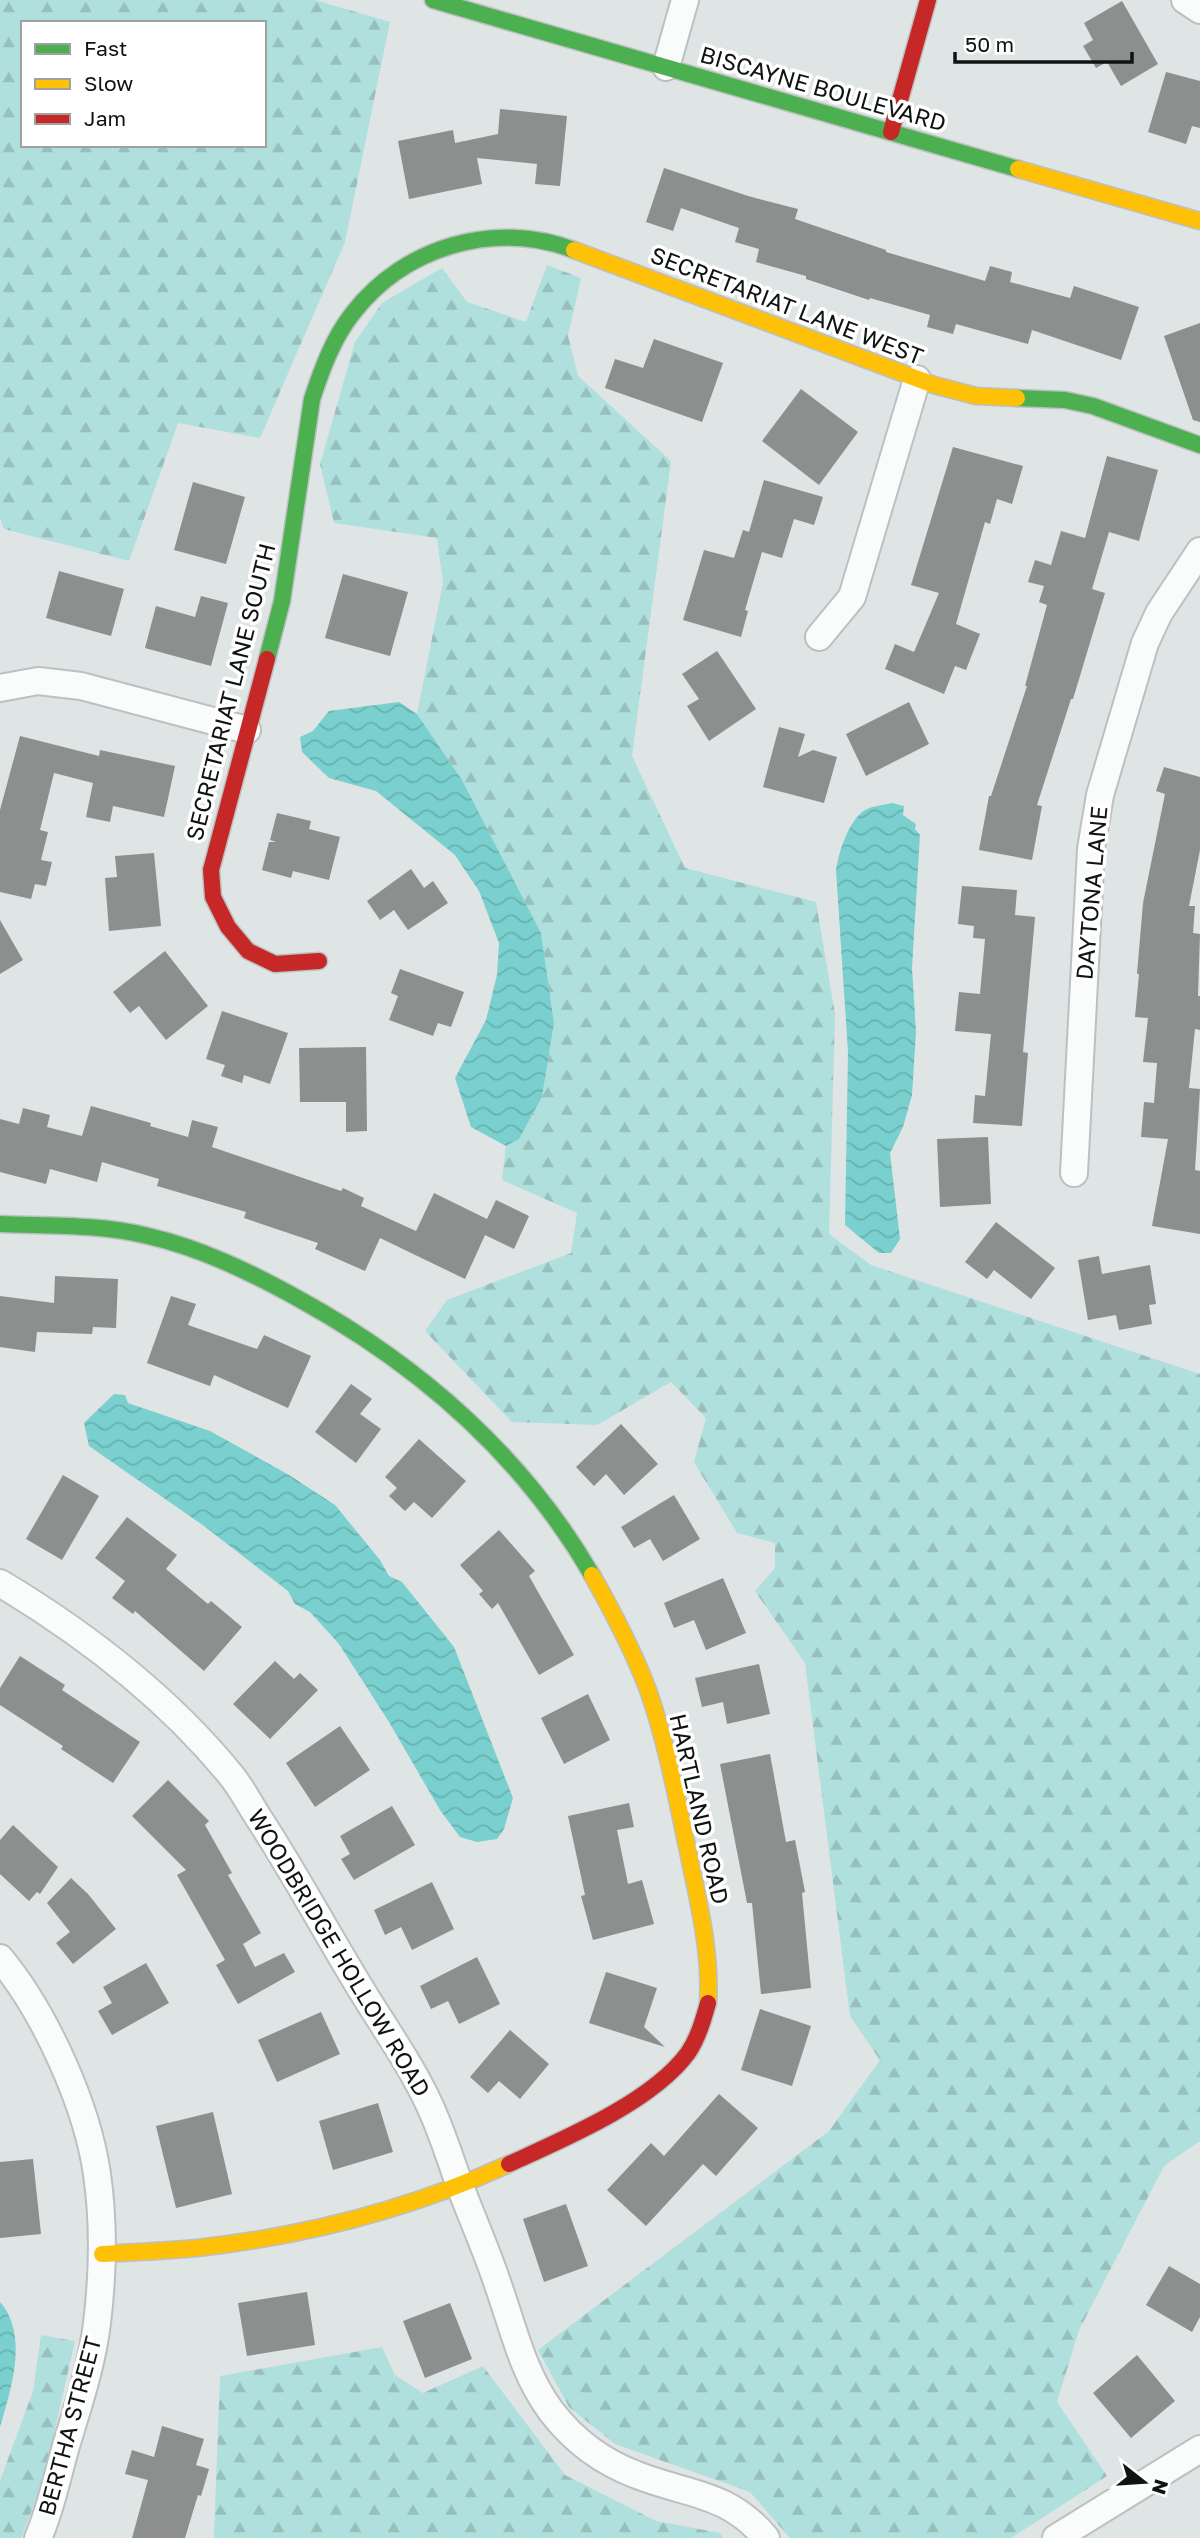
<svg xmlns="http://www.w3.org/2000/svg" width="1200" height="2538" viewBox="0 0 1200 2538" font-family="'Golos Text',sans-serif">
	<defs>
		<pattern id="forest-firs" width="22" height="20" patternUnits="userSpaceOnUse" patternTransform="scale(1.75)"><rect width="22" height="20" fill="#b0e0de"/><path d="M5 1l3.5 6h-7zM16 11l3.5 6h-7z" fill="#96bfbe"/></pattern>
		<pattern id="water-waves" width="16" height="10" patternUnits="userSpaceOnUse" patternTransform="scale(1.75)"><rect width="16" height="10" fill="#79d0ce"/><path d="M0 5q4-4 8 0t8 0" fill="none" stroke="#68b2b0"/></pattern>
	</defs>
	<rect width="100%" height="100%" fill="#dfe4e4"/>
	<path fill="url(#forest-firs)" fill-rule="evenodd" d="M0 0H315L390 22 345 242 260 438 178 423 129 561 4 529 0 518ZM23 23H264V145H23Z
		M547 265 581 278 568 336 578 376 671 461 632 756 685 868 816 902 835 1014 829 1234 871 1265 1200 1374V2141L1164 2166 1079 2330 1057 2402 1107 2476 1011 2538H790L750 2492 615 2444 569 2407 538 2350 829 2131 880 2060 850 2016 805 1663 755 1591 775 1568V1543L737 1533 694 1462 706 1418 671 1382 597 1425 512 1422 425 1331 447 1300 571 1253 577 1213 502 1180 506 1146 519 1139 542 1097 554 1023 541 933 462 780 417 714 443 583 437 538 334 523 320 464 355 342 382 303 442 268 467 302 526 322Z
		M41 2335 75 2341 43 2482 21 2538H0V2481L33 2391Z
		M382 2347 395 2375 423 2393 483 2366 565 2475 656 2521 720 2533 723 2538H214L220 2376Z"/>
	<path fill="url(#water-waves)" d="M399 702 417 714 462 780 541 933 554 1023 542 1097 519 1139 506 1146 471 1127 455 1078 486 1020 497 975 499 943 479 891 455 855 376 791 329 778 302 752 300 737 313 731 329 711Z
		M892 803 904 806 903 815 916 824 915 829 920 835 912 968 916 1032 912 1095 903 1127 890 1153 900 1239 891 1253H879L845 1225 848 1052 836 870C839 852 848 821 865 810 872 806 884 805 892 803Z
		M114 1394 125 1395 128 1403 210 1431 289 1475 335 1505 380 1560 389 1576 402 1582 454 1647 513 1798 504 1829 497 1839 477 1842 460 1837 440 1810 389 1722 339 1644 310 1612 295 1604 288 1591 204 1526 89 1446 84 1423Z
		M0 2302C29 2335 11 2389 0 2427Z"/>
	<path fill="#8d8e8e" d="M1122 1 1158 64 1121 86 1107 62 1096 68 1083 46 1093 40 1084 23Z
		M1166 72 1200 81V128L1192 126 1186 144 1148 132Z
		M500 109 567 116 560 186 535 184 537 164 477 158 482 184 409 199 398 141 453 130 455 143 498 134Z
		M664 168 748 196 798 209 795 219 886 250V252L985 281 990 266 1012 272 1010 282 1070 298 1074 286 1139 307 1121 360 1032 330 1028 344 956 324 953 334 927 327 930 315 870 298 869 300 806 279V276L756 262 759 249 735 242 739 228 681 208 673 231 646 222Z
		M1200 323V422L1193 420 1164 336Z
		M654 339 723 363 702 422 605 388 615 359 643 368Z
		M801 389 858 432 819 485 762 441Z
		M953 447 1023 466 1012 504 997 499 990 524 985 522 956 624 980 634 966 670 955 666 944 694 885 669 895 644 914 652 939 593 911 585Z
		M1107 456 1158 470 1139 541 1109 532 1092 589 1105 593 1073 699H1071L1037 805 1042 806 1032 860 979 850 989 796H991L1027 686H1025L1047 605 1039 602 1044 586 1028 582 1035 560 1051 565 1061 531 1085 538Z
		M764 480 823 497 814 525 794 519 782 558 762 552 745 610 748 611 741 637 683 620 704 550 734 558 743 530 749 532Z
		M193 482 245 497 226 564 174 550Z
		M59 571 124 589 111 636 46 618Z
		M343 574 408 592 390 656 325 638Z
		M201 596 228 603 211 666 145 648 156 606 195 617Z
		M717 651 756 709 709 741 687 706 699 699 682 674Z
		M909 702 929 744 866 776 846 734Z
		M779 727 805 734 798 757 813 750 837 757 824 803 763 787Z
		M20 736 99 756 100 750 175 766 164 817 113 806 110 822 86 817 93 783 54 773 40 830 48 832 41 860 52 862 46 886 35 884 31 899 0 892V810Z
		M1164 767 1200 777V850L1189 906H1195L1193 933 1200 934 1198 996H1200V1030L1195 1029 1189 1088 1200 1089 1195 1170 1200 1171V1234L1152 1226 1168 1139 1141 1137 1144 1102 1154 1103 1157 1063 1143 1062 1148 1018 1135 1017 1139 974H1137L1143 903 1165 794 1156 791Z
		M277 813 311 821 309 829 340 837 329 880 293 871 291 878 262 870 269 842H276L270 840Z
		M154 853 161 926 109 931 105 878 117 877 115 856Z
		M411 869 424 888 433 881 448 903 408 930 394 910 380 920 367 901Z
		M962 886 1017 890 1015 915 1035 917 1023 1052 1028 1053 1022 1126 973 1123 975 1095 985 1096 991 1034 955 1031 959 992 980 994 985 939 973 938 974 926 958 924Z
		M0 920 23 960 0 974Z
		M165 951 208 1006 166 1040 139 1006 130 1013 113 992Z
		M400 969 464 992 451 1027 438 1023 433 1036 389 1020 398 996 391 993Z
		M222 1011 288 1033 270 1084 244 1075 242 1083 221 1076 225 1065 206 1059Z
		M366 1047 367 1131 346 1132V1102H300L299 1048Z
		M91 1106 151 1123 150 1126 188 1137 192 1120 218 1127 212 1147 341 1191 343 1188 364 1198 361 1206 416 1231 434 1193 487 1219 496 1200 529 1216 514 1249 485 1235 465 1279 380 1238 365 1271 315 1249 318 1243 244 1218 246 1212 157 1186 159 1179 102 1162 97 1182 50 1169 46 1184 0 1172V1119L19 1124 23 1108 50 1115 47 1127 82 1136Z
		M988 1137 991 1204 940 1207 937 1139Z
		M996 1222 1055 1268 1031 1299 994 1270 987 1279 965 1262Z
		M1099 1256 1102 1274 1150 1265 1156 1304 1149 1305 1152 1324 1119 1330 1116 1315 1088 1320 1078 1260Z
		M55 1276 118 1279 116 1328 93 1327 92 1334 37 1332 35 1352 0 1347V1296L54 1303Z
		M171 1296 196 1304 188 1325 257 1349 264 1335 311 1356 288 1408 214 1375 210 1386 147 1363Z
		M351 1384 372 1399 360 1414 381 1429 356 1463 315 1432Z
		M621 1424 658 1464 624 1495 606 1474 594 1486 576 1467Z
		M419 1439 466 1481 432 1518 414 1502 405 1511 389 1496 397 1488 385 1477Z
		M63 1475 99 1496 62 1560 26 1539Z
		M674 1495 700 1539 663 1561 650 1539 634 1548 621 1527Z
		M127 1517 177 1555 166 1569 208 1604 211 1601 242 1627 204 1671 135 1611 133 1614 112 1598 125 1581 95 1558Z
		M499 1530 535 1571 529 1576 574 1655 539 1675 498 1603 492 1609 479 1594 483 1591 460 1565Z
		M723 1578 746 1633 706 1650 694 1620 674 1628 664 1603Z
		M20 1656 65 1685 62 1690 140 1742 113 1783 61 1749 63 1746 0 1705V1688Z
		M275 1661 294 1679 300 1673 318 1690 270 1739 233 1704Z
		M759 1664 770 1714 727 1724 723 1702 702 1707 695 1678Z
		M588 1694 610 1740 564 1764 541 1718Z
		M340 1726 370 1770 315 1807 286 1763Z
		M770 1754 786 1842 795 1840 805 1892 802 1893 811 1988 761 1994 752 1903H747L720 1764Z
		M168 1780 209 1821 205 1825 232 1873 228 1875 261 1933 243 1944 255 1967 284 1953 295 1972 238 2004 216 1965 225 1960 177 1875 186 1870 132 1816Z
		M629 1803 634 1827 617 1830 628 1884 642 1880 654 1924 593 1940 581 1896 585 1895 568 1816Z
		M392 1806 415 1845 354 1880 341 1859 350 1854 340 1836Z
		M13 1825 58 1867 40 1894 37 1892 29 1901 0 1874V1840Z
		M71 1878 88 1894 116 1929 73 1964 56 1943 70 1932 47 1903Z
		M432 1882 454 1929 412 1950 401 1927 385 1935 374 1910Z
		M477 1957 500 2004 459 2024 448 2001 431 2009 420 1986Z
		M146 1963 169 2003 112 2035 98 2011 112 2003 103 1987Z
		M606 1972 657 1988 644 2027 665 2047 589 2023Z
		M760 2009 811 2026 792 2086 741 2070Z
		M321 2012 340 2054 277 2082 258 2040Z
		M510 2030 549 2064 520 2099 499 2081 488 2093 470 2077Z
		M719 2094 758 2128 716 2176 703 2164 646 2226 607 2190 651 2143 664 2156Z
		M378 2103 393 2152 333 2170 319 2121Z
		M213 2112 232 2194 176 2208 156 2126Z
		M33 2159 41 2234 0 2238V2162Z
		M566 2204 588 2266 544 2282 523 2219Z
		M1169 2266 1200 2284V2317L1192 2332 1146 2305Z
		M307 2292 315 2345 247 2356 238 2303Z
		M450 2303 472 2359 425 2378 403 2321Z
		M1137 2355 1175 2401 1131 2438 1093 2393Z
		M162 2426 204 2439 196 2465 209 2469 201 2496 198 2495 185 2538H132L148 2480 125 2474 132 2450 154 2457Z"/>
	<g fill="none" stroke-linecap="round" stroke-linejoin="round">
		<g stroke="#bcc0c0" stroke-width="30">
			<path id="street" d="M1185 0 1200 10
				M666 67 685 0
				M819 637 852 597 917 379
				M0 688 38 681 81 686 247 730
				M1074 1173 1091 849 1100 795 1145 643 1159 613 1200 551
				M0 1583C85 1634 167 1697 230 1774 241 1787 249 1803 258 1817 292 1869 321 1923 353 1976 381 2024 415 2068 436 2120 445 2142 452 2164 460 2186 472 2218 486 2249 497 2282 513 2326 522 2372 551 2411 573 2440 602 2462 637 2475 687 2495 728 2492 766 2538
				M0 1958C45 2012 87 2105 97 2174 104 2223 103 2274 97 2323 92 2365 78 2406 66 2446 57 2477 51 2509 38 2538
				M1056 2538 1200 2449"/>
		</g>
		<g stroke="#bcc0c0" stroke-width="19">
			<path id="fast" d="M433 0 1018 169
				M1017 398 1065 400 1093 406 1200 445
				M267 659 282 601 312 399C322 369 333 338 353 313 405 246 495 220 574 250
				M0 1224C49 1226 100 1224 148 1236 201 1248 252 1273 299 1299 419 1365 523 1456 592 1575"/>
		</g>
		<g stroke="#bcc0c0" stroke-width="19">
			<path id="slow" d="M1018 169 1200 221
				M574 250 934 385 976 396 1017 398
				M592 1575C613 1612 633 1650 648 1690 667 1744 677 1800 689 1856 699 1905 711 1952 708 2003
				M102 2254C134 2252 166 2251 197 2248 305 2236 411 2209 509 2164"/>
		</g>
		<g stroke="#bcc0c0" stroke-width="19">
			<path id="jam" d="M891 132 928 0
				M267 659 211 870 213 897 228 927 248 951 275 964 319 961
				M509 2164C564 2139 652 2102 688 2053 698 2038 703 2021 708 2003"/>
		</g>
		<use href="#street" stroke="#fafbfb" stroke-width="26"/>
		<use href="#fast" stroke="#4caf50" stroke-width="16"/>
		<use href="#slow" stroke="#ffc107" stroke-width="16"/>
		<use href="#jam" stroke="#c62828" stroke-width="16"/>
	</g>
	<g text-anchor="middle" stroke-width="7" stroke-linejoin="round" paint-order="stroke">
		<g font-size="23" fill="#101313" stroke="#fff">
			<text transform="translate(823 89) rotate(16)" y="8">BISCAYNE BOULEVARD</text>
			<text transform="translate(787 306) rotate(21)" y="8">SECRETARIAT LANE WEST</text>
			<text transform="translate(231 692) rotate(-76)" y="8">SECRETARIAT LANE SOUTH</text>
			<text transform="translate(1092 893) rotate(-85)" y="8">DAYTONA LANE</text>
			<text transform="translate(699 1809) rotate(77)" y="8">HARTLAND ROAD</text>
			<text transform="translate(339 1953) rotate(59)" y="8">WOODBRIDGE HOLLOW ROAD</text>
			<text transform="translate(70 2426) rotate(-75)" y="8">BERTHA STREET</text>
		</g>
	</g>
	<rect x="21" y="21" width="245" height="126" fill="#ffffff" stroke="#9fa1a1" stroke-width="2"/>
	<rect x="35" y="44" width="35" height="10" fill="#4caf50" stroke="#9fa1a1" stroke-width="2"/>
	<text x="84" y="56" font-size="21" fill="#101313">Fast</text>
	<rect x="35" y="79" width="35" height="10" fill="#ffc107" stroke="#9fa1a1" stroke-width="2"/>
	<text x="84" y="91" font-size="21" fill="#101313">Slow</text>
	<rect x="35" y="114" width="35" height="10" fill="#c62828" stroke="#9fa1a1" stroke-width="2"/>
	<text x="84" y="126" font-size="21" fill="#101313">Jam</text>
	<g transform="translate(1144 2482) rotate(107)" stroke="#ffffff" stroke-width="5" paint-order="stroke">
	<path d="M0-5L12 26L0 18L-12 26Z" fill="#101313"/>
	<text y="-10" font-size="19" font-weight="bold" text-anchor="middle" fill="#101313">N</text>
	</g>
	<path d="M955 52v10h177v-10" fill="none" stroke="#101313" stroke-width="3.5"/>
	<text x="965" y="52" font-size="21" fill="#101313" stroke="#ffffff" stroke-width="5" paint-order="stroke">50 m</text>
</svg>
